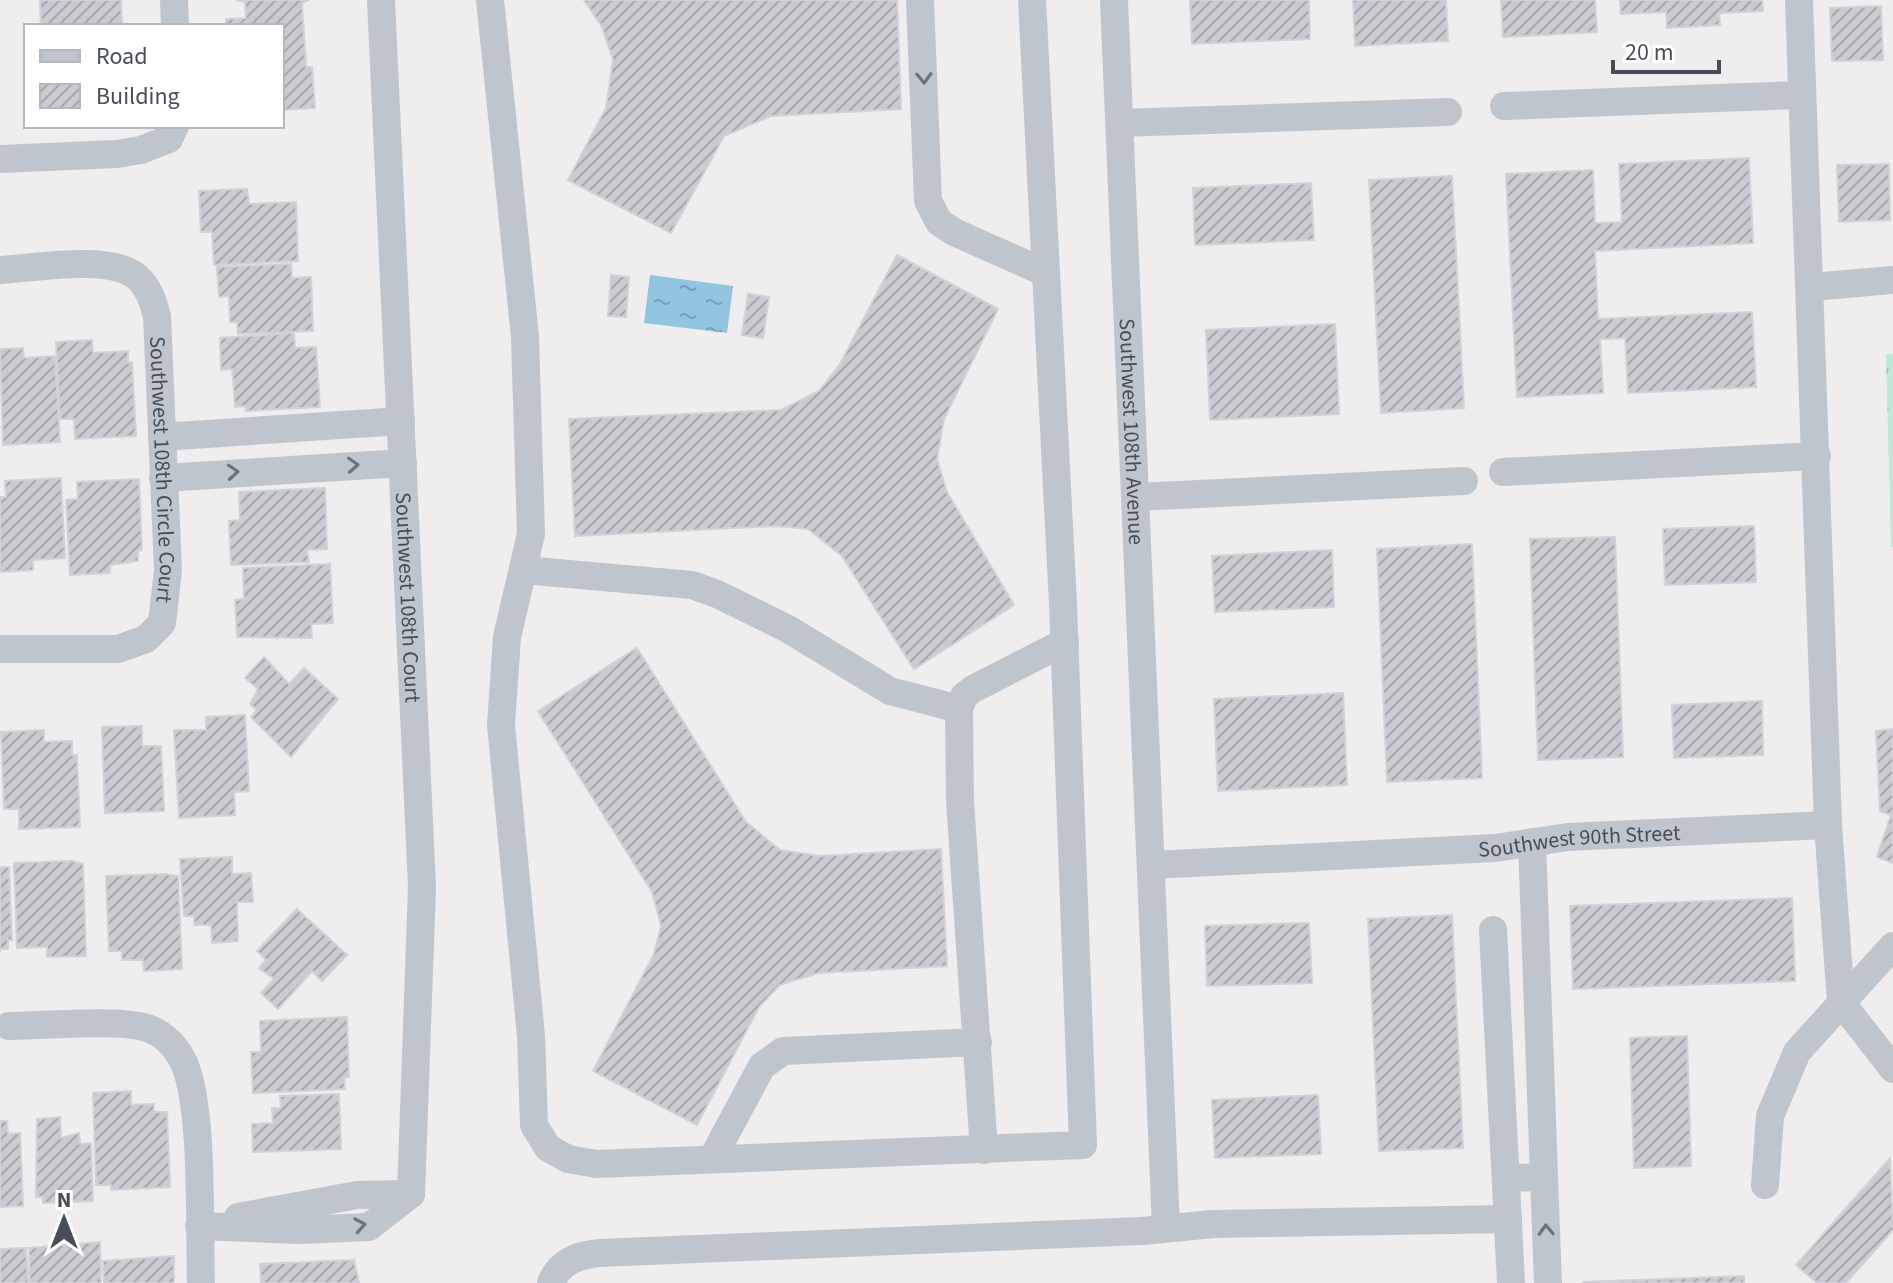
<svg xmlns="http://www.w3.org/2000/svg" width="1893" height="1283" viewBox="0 0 1893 1283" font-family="'Source Sans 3',sans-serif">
	<defs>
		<pattern id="park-tufts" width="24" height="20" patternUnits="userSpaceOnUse" patternTransform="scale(2)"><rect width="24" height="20" fill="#c0e9d5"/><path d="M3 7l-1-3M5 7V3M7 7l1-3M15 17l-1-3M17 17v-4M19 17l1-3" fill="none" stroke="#9ebfb0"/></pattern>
		<pattern id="water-ripples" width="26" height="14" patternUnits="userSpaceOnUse" patternTransform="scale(2)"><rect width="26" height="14" fill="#92c5e0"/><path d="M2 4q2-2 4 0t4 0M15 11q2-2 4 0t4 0" fill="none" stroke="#79a2b8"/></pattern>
		<pattern id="building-hatch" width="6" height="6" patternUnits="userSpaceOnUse" patternTransform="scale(2)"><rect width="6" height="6" fill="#cacbd1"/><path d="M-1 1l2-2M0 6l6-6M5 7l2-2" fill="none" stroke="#a6a7ac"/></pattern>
	</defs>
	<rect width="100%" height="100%" fill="#efeded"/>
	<path fill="url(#park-tufts)" d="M1886 354H1893V547H1891Z"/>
	<path fill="url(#water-ripples)" d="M650 275 733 286 727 333 644 323Z"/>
	<path fill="url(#building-hatch)" stroke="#d1d2d8" stroke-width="2" d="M40 0H121L122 24 41 26Z
		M236 0H309L302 3 306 67H312L315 108 282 110V26H226V19L246 18 245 2Z
		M584 0H897L901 109 771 116 724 136 671 233 568 180 606 108 613 60 602 27Z
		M1190 0H1309L1310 39 1192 44Z
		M1353 0H1446L1448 41 1355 46Z
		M1501 0H1595L1597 32 1503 37Z
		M1620 0H1762L1763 11 1719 13 1720 25 1667 28 1666 12 1621 14Z
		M1881 6 1883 60 1832 61 1830 8Z
		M1749 158 1753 243 1595 251 1598 319 1752 312 1756 387 1628 393 1625 338 1600 339 1603 393 1517 397 1506 174 1593 170 1595 223 1622 222 1619 164Z
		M1889 164 1890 220 1839 222 1837 165Z
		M1452 176 1464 408 1381 413 1369 180Z
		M1311 183 1314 240 1195 245 1193 188Z
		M247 189 249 204 296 202 298 261 214 265 212 232H201L199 191Z
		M897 255 998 309 944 419 937 459 947 492 1014 605 914 669 842 556 808 529 776 526 575 536 569 419 781 410 819 391 840 364Z
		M291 264 292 278 311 277 313 331 238 334 237 322H230L229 296 219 297 217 267Z
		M611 275 629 277 626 317 608 316Z
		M748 294 769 297 763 338 742 335Z
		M1335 324 1339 414 1210 420 1206 330Z
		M294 333 295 348 316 347 320 407 246 411 245 406 235 407 232 369 221 370 220 338Z
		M92 340 93 353 128 351V363L132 362 136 436 75 439 74 419H60L56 342Z
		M23 348 24 358 55 356 60 442 3 445 0 349Z
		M61 478 65 558 33 560V570L0 572V497H6L5 481Z
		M139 479 142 550 138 551V561L110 565V573L70 575 66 500 78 499 77 482Z
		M325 488 327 549 307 550 309 562 231 565 229 521 240 520 239 492Z
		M1754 526 1756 582 1665 585 1663 529Z
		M1615 537 1623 757 1538 760 1530 539Z
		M1472 544 1482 778 1387 782 1377 549Z
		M1332 550 1334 607 1215 612 1212 556Z
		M330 564 333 623 311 624 312 638 237 637 235 600 244 599 243 568Z
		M637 648 746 822 780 850 820 856 941 849 947 966 818 973 780 985 759 1007 697 1125 593 1071 654 954 661 926 652 892 538 711Z
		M264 657 289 684 304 668 338 699 291 757 251 717 257 710 250 704 258 689 245 678Z
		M1343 693 1347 785 1218 791 1214 699Z
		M1762 701 1763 755 1674 758 1672 705Z
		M245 715 249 791 234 792 235 815 179 818 174 730H206V717Z
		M142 726V746H161L164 811 105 813 102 727Z
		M1893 729V863L1877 857 1891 815 1880 811 1876 731Z
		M44 730V742L72 741V755H77L80 827 19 829V809H4L1 732Z
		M232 857V874L251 873 253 902H237L238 941 212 943 211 925H194V916H184L180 859Z
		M72 861 83 864 86 956 47 957V947L17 948 14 863Z
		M0 867H9L12 940H8V949H0V952Z
		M165 874 178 876 182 969 144 971 143 960H122V951H109L106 876Z
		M1792 898 1795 981 1573 989 1570 906Z
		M297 909 347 955 322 981 312 971 278 1009 261 993 274 979 259 968 266 960 257 951Z
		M1452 915 1463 1148 1379 1151 1368 919Z
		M1309 923 1312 983 1207 986 1205 926Z
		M347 1017 349 1077H344L345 1089 253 1093 251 1052H261L260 1021Z
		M1687 1036 1691 1166 1634 1168 1630 1038Z
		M131 1091V1105L154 1104V1112H167L170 1187 111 1190V1185H96L93 1093Z
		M339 1094 341 1149 253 1152 252 1124 273 1123 272 1108H281L280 1096Z
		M1318 1095 1321 1154 1215 1158 1212 1100Z
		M60 1117 61 1138 79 1133 80 1144 91 1143 93 1201 43 1203V1197H36L37 1119Z
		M0 1121H7L8 1134 20 1133 23 1206 0 1207Z
		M1890 1158 1893 1230 1846 1283H1817L1796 1265Z
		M100 1242 101 1283H30L29 1248Z
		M26 1248 28 1283H0V1249Z
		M174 1256V1283H104L103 1261Z
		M354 1260 359 1283H261L260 1264Z
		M1744 1276V1283H1583V1282Z"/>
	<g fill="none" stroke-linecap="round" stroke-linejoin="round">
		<g stroke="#bfc5cd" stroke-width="28">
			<path d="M174 0 175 26"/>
			<path id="s1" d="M381 0 422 887 411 1194"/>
			<path d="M490 0 525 337 531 534 507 637 501 725 531 1036 534 1125 548 1148 568 1159 596 1164 1083 1145 1063 604 1032 0"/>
			<path d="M920 0 928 201 939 222 954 232 1046 273"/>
			<path id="s2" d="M1114 0 1166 1228"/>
			<path d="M1799 0 1828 825"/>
			<path d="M1504 106 1801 95"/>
			<path d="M1120 123 1448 112"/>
			<path d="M0 159 117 154 141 150 169 139 175 126"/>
			<path id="s3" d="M0 270C34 268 111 254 137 277 149 287 153 302 157 316L168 570 162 623 146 639 118 649H0"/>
			<path d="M1811 287 1893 280"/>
			<path d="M162 437 401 421"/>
			<path d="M1503 472 1817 456"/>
			<path d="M163 478 403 463"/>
			<path d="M1137 497 1464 481"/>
			<path d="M524 570 692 585 717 594 788 629 890 691 959 709"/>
			<path id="s4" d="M1152 865 1495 848 1568 837 1828 825 1841 1002"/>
			<path d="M1493 930 1511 1283"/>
			<path d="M1841 1002 1893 1069"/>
			<path d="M9 1026C42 1026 123 1018 150 1029 165 1035 177 1048 184 1063 204 1108 199 1230 201 1283"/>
			<path d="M984 1150 960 801 959 709 964 696 973 689 1065 642"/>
			<path d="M712 1159 762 1066 783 1051 978 1042"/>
			<path d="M1544 1177 1548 1283"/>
			<path d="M1506 1178 1544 1177 1532 842"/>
			<path d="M1765 1185 1770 1116 1797 1052 1893 946"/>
			<path d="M238 1217 357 1195 411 1194"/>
			<path d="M199 1226 299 1230 369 1227 411 1194"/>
			<path d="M551 1283C559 1262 578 1255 599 1253L1142 1231 1213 1224 1508 1219"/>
		</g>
	</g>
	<defs><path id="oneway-chevron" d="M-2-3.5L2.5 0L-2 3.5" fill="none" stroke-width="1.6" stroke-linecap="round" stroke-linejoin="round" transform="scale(2)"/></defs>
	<g stroke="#6b727b">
		<use href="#oneway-chevron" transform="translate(924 78) rotate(88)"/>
		<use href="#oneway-chevron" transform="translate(353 465) rotate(-3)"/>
		<use href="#oneway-chevron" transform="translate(233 472) rotate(-4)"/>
		<use href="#oneway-chevron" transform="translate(360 1225) rotate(-10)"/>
		<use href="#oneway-chevron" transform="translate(1546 1230) rotate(-92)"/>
	</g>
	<g text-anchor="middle" stroke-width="6" stroke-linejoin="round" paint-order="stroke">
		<g font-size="22" fill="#474e58" stroke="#fff">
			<text dy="8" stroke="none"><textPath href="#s2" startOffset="432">Southwest 108th Avenue</textPath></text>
			<text dy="8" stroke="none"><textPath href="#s3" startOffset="338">Southwest 108th Circle Court</textPath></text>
			<text dy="8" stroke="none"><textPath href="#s1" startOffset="598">Southwest 108th Court</textPath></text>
			<text dy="8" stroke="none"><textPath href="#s4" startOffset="428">Southwest 90th Street</textPath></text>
		</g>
	</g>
	<rect x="24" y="24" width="260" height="104" fill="#ffffff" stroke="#b5b8bc" stroke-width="2"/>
	<rect x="40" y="50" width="40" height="12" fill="#bfc5cd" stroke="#b5b8bc" stroke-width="2"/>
	<text x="96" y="64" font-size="24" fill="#474e58">Road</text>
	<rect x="40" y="84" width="40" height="24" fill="url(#building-hatch)" stroke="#b5b8bc" stroke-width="2"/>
	<text x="96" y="104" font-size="24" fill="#474e58">Building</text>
	<g transform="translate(64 1219)" stroke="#ffffff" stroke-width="6" paint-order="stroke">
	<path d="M0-6L14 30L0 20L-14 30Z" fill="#474e58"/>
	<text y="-12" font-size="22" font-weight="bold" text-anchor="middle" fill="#474e58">N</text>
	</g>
	<path d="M1613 60v12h106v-12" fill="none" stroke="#474e58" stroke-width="4"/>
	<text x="1625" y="60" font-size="24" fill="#474e58" stroke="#ffffff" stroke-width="6" paint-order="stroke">20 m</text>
</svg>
